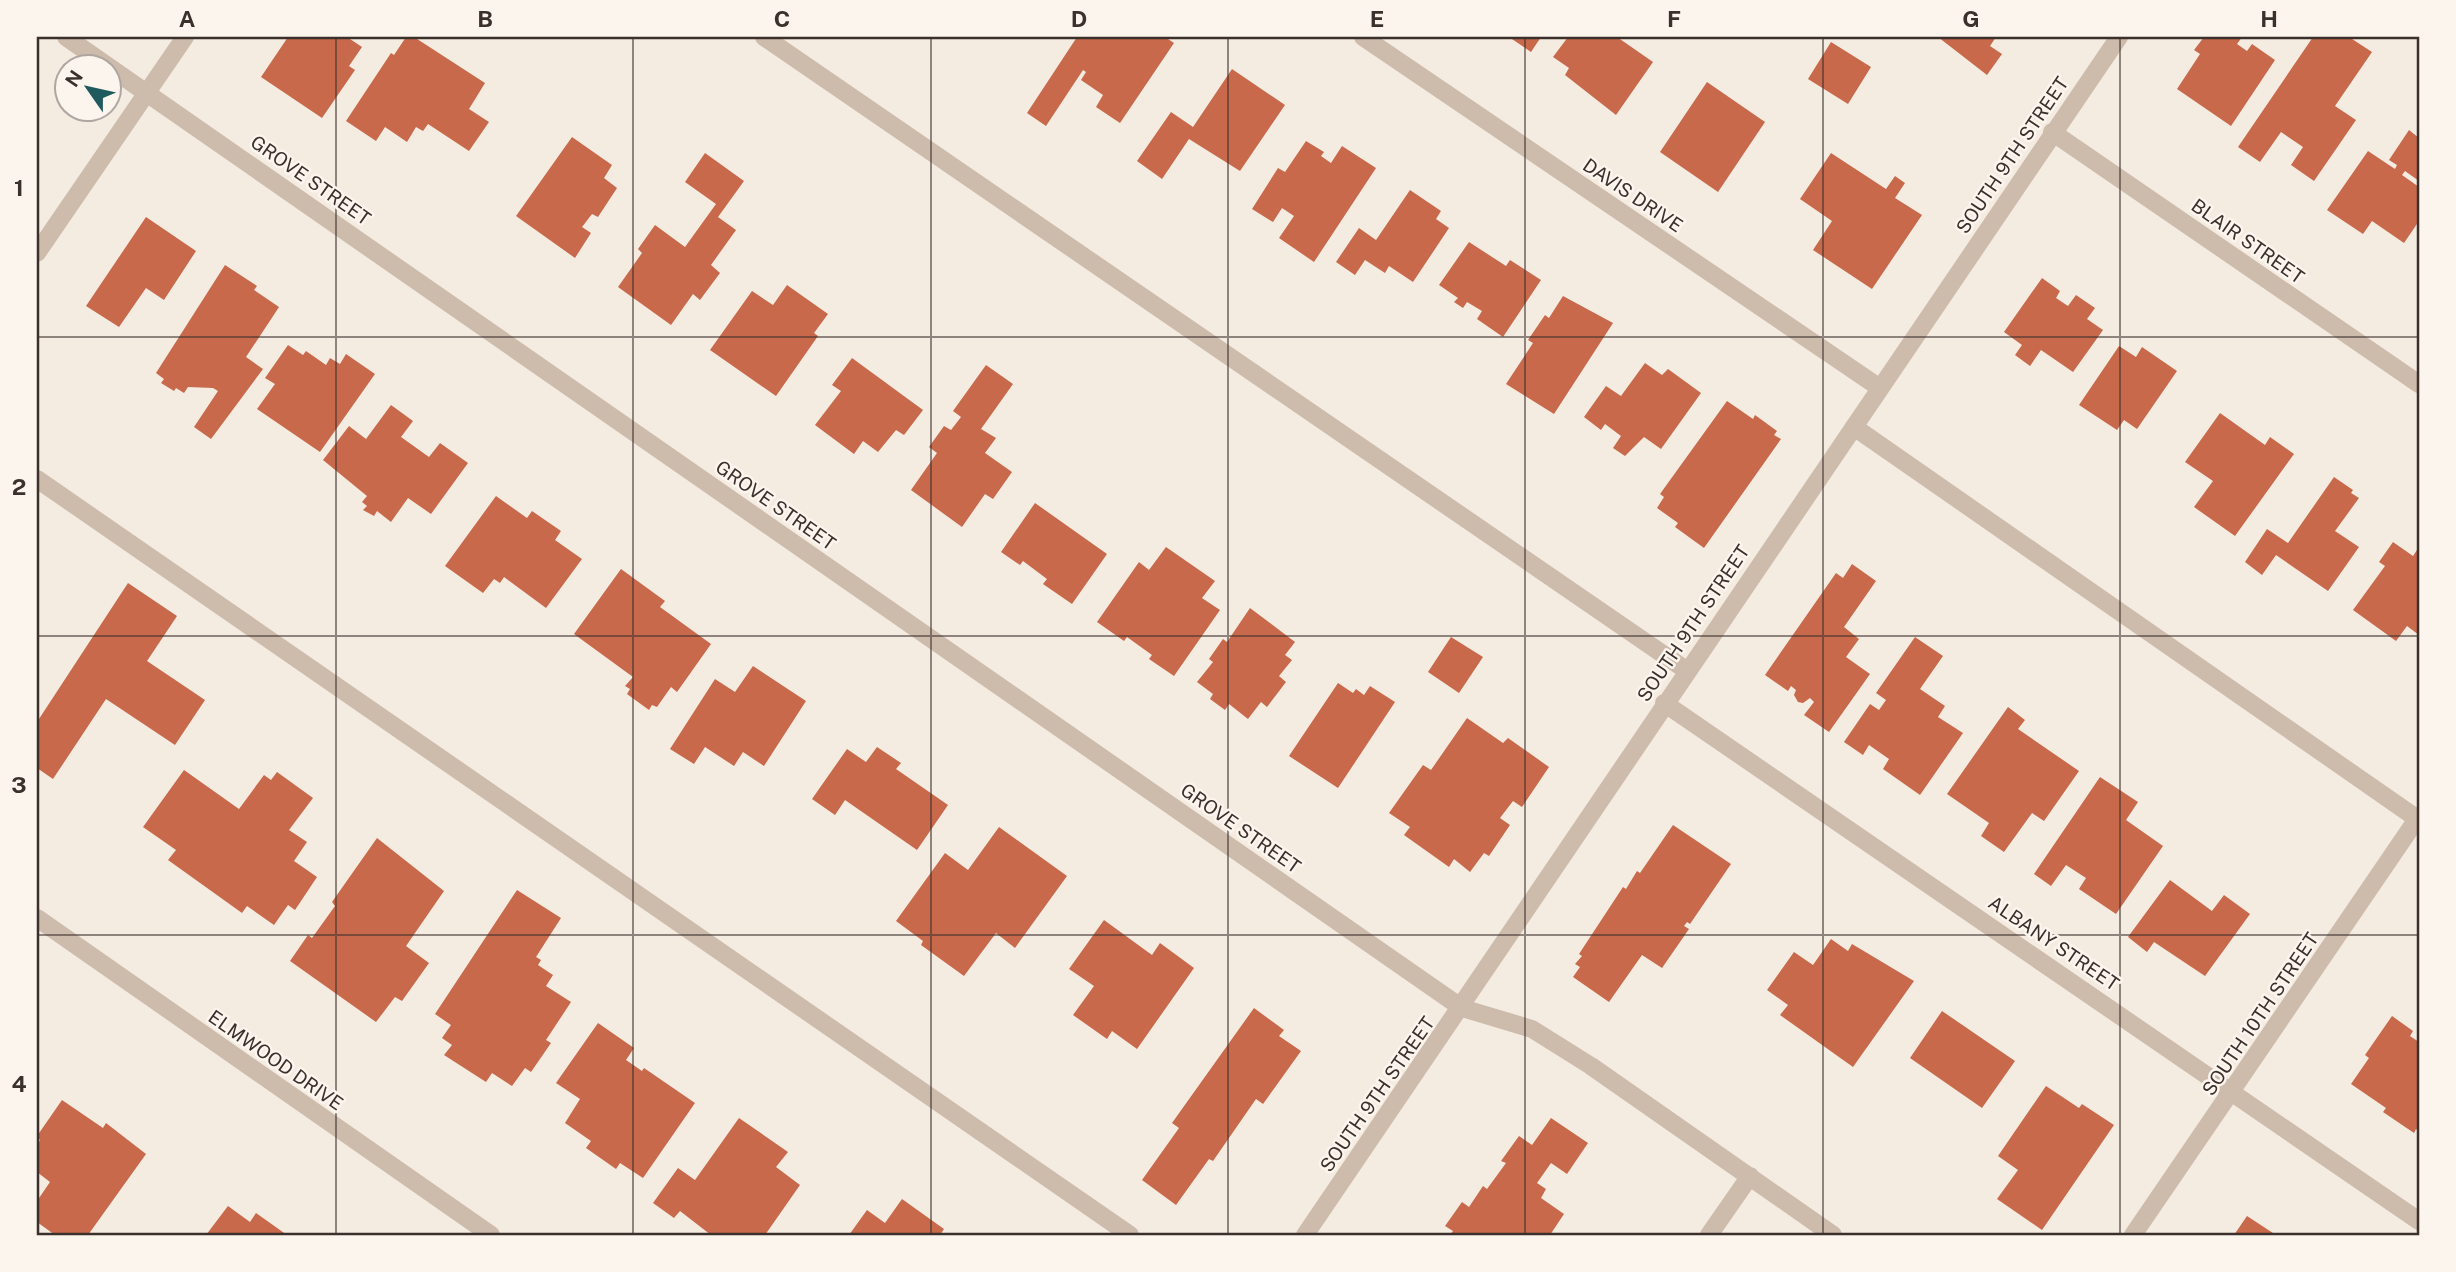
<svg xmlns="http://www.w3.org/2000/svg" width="2456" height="1272" viewBox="0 0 2456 1272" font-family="'Public Sans',sans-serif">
	<rect width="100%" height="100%" fill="#f4ebe1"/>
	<path fill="#c8694b" d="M288 37H351L350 39 362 47 349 66 355 70 322 118 261 77Z
		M406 37H414L485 83 469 109 489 122 469 151 428 124 423 131 416 127 407 142 385 127 376 141 346 121 391 53 394 55Z
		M1077 37H1165L1174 43 1120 123 1096 107 1103 95 1081 80 1086 72 1083 70 1046 126 1027 113Z
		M1509 37H1541L1531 52Z
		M1568 37H1617L1653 62 1616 115 1565 75 1569 68 1553 57Z
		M1938 37H1996L1990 46 2002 54 1987 75Z
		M2204 37H2242L2237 44 2247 51 2252 44 2275 60 2231 126 2177 89 2200 54 2194 50Z
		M2313 37H2349L2372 52 2335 106 2356 120 2314 181 2291 165 2303 147 2281 132 2260 162 2238 147Z
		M1831 42 1871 67 1848 104 1808 79Z
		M1232 69 1285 105 1240 171 1189 139 1162 179 1137 161 1171 112 1193 127Z
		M1707 82 1765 122 1718 192 1660 152Z
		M2409 130 2419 138V181L2405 171 2402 175 2419 187V221L2404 243 2372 221 2363 234 2327 210 2368 151 2395 169 2397 165 2389 160Z
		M572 137 612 165 604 178 617 188 598 217 592 214 582 227 591 233 575 258 516 216Z
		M1306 141 1324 152 1321 156 1331 163 1342 146 1376 168 1314 262 1279 238 1294 216 1282 208 1273 222 1252 209 1278 168 1285 172Z
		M705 153 744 181 718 217 736 230 711 265 720 273 700 300 693 294 671 325 618 287 642 253 638 249 655 225 685 247 716 204 685 182Z
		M1831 153 1886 189 1895 176 1905 183 1895 198 1922 215 1872 289 1813 250 1832 221 1800 199Z
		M1410 190 1441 211 1436 219 1449 228 1413 282 1389 266 1385 273 1365 260 1355 275 1336 262 1359 228 1376 240Z
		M146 217 196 251 164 300 146 288 119 327 86 306Z
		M1469 242 1506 266 1510 260 1541 280 1503 337 1477 319 1482 311 1467 302 1463 308 1454 302 1458 298 1439 285Z
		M225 265 257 286 254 290 279 307 246 357 263 369 211 439 194 427 218 391 213 388 188 387 184 393 176 388 174 391 161 383 164 379 156 373Z
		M2042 278 2060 291 2056 298 2068 306 2076 295 2095 308 2087 319 2103 330 2073 372 2041 350 2030 366 2015 355 2022 345 2004 332Z
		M787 285 828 314 814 333 818 336 776 396 710 350 752 291 773 305Z
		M1563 296 1613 323 1554 414 1506 384 1533 343 1528 340 1545 315 1549 318Z
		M288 345 303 355 306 351 326 365 330 358 340 364 346 354 375 374 320 452 257 409 275 384 265 378Z
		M2119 346 2136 357 2142 347 2177 371 2137 429 2124 420 2117 430 2079 405Z
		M852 358 923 410 904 435 896 430 878 452 863 441 854 454 815 425 841 391 832 385Z
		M1645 363 1662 375 1668 369 1701 393 1661 449 1644 437 1625 456 1613 448 1621 436 1605 424 1601 430 1584 417 1606 386 1621 396Z
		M986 365 1013 384 981 429 996 438 985 453 1012 472 993 499 985 494 962 527 911 490 937 453 929 447 944 426 951 430 961 417 953 411Z
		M1727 401 1753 419 1755 415 1777 431 1774 435 1781 439 1704 548 1675 527 1678 523 1657 508 1664 497 1660 494Z
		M391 405 413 421 401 437 429 457 440 443 468 463 431 514 408 498 391 522 377 511 374 516 363 510 367 506 362 502 367 496 323 460 349 426 366 439Z
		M2220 413 2265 445 2270 437 2294 454 2235 536 2194 507 2213 481 2185 462Z
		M2334 477 2353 490 2351 493 2359 498 2335 531 2359 547 2328 591 2276 555 2262 575 2245 562 2267 529 2288 543Z
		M496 496 527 518 532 511 561 531 555 540 582 559 546 608 504 577 500 583 494 579 483 593 445 566Z
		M1035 503 1107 554 1072 604 1043 584 1047 579 1023 561 1020 565 1001 552Z
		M2393 542 2413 556 2417 550 2419 552V635L2407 626 2396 641 2353 610 2385 566 2379 562Z
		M1166 547 1215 581 1202 598 1220 610 1174 676 1149 659 1152 655 1127 637 1124 641 1097 622 1139 562 1149 570Z
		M1852 564 1876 581 1844 627 1859 639 1846 657 1870 674 1829 732 1804 715 1814 702 1810 698 1803 703 1798 702 1794 695 1796 690 1791 686 1788 691 1765 675 1836 573 1843 578Z
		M621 569 665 601 660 607 711 644 677 692 671 687 657 707 652 705 649 710 627 694 630 689 625 686 633 677 574 634Z
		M128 583 177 616 147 661 205 700 175 745 106 699 53 779 37 768V722Z
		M1250 608 1295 642 1285 655 1292 660 1279 676 1286 682 1267 707 1261 702 1248 719 1229 704 1225 710 1210 699 1213 694 1197 682 1213 662 1209 659 1223 639 1227 642Z
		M1451 637 1483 657 1459 693 1428 672Z
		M1915 637 1943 656 1920 689 1945 706 1938 717 1963 733 1920 795 1883 769 1889 759 1869 745 1863 755 1844 742 1870 704 1879 710 1886 700 1876 693Z
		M753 666 806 701 764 766 743 752 734 766 705 747 694 764 670 749 715 679 735 692Z
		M1338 683 1353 693 1356 689 1364 695 1370 686 1395 702 1338 788 1289 756Z
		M2008 707 2025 720 2018 729 2079 771 2044 821 2032 813 2004 852 1981 836 1989 823 1947 794Z
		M1467 718 1503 743 1508 738 1549 767 1522 807 1513 801 1500 818 1510 825 1489 856 1484 853 1470 872 1454 859 1449 867 1404 835 1410 827 1389 813 1423 765 1431 770Z
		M877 747 901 763 896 769 948 805 917 850 845 800 835 815 812 799 847 749 866 762Z
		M184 770 239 809 264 775 271 780 277 772 313 798 289 830 307 842 294 861 317 877 295 910 288 905 274 925 247 906 242 913 168 860 176 850 143 827Z
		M2100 777 2138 802 2126 820 2163 846 2116 914 2079 889 2086 878 2066 865 2051 886 2034 874Z
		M1673 825 1731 864 1690 924 1687 922 1684 926 1689 929 1662 968 1642 955 1609 1002 1573 977 1580 967 1575 964 1582 956 1579 954 1623 887 1626 889 1637 871 1640 873Z
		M999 827 1067 876 1015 948 996 933 964 976 921 945 923 941 896 921 945 853 968 870Z
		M377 838 444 891 406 946 429 963 402 1001 395 997 376 1022 290 961 308 935 312 938 335 906 332 902Z
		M2170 880 2212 911 2224 895 2250 914 2205 976 2154 942 2147 952 2128 937Z
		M517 890 561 918 536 957 541 960 538 965 553 975 546 986 571 1002 546 1040 551 1043 531 1072 525 1068 512 1086 492 1073 486 1082 444 1055 452 1045 442 1038 451 1025 435 1014Z
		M1104 920 1152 955 1160 943 1194 968 1137 1049 1112 1031 1107 1039 1073 1015 1094 986 1069 969Z
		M1831 939 1848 951 1852 944 1914 981 1853 1067 1780 1015 1788 1005 1767 990 1794 952 1813 965Z
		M1254 1008 1284 1030 1279 1036 1301 1051 1263 1104 1256 1099 1213 1161 1209 1159 1176 1205 1142 1180 1179 1128 1172 1123Z
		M1942 1011 2015 1061 1982 1108 1910 1058Z
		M2392 1016 2413 1031 2410 1036 2419 1042V1131L2416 1129 2414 1133 2383 1112 2386 1108 2351 1084 2369 1058 2365 1055Z
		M598 1023 634 1048 626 1060 642 1071 644 1068 695 1103 643 1178 620 1163 616 1169 586 1148 591 1141 565 1123 580 1099 556 1083Z
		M2046 1086 2079 1108 2082 1104 2114 1125 2042 1230 1997 1199 2018 1170 1998 1156Z
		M62 1100 103 1128 106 1123 146 1154 88 1235H55L37 1222V1201L50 1182 37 1172V1146L40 1140 37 1136Z
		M739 1118 788 1152 776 1167 800 1185 765 1235H711L680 1211 674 1218 653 1203 678 1168 695 1180Z
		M1551 1118 1588 1143 1567 1174 1551 1163 1537 1183 1546 1189 1541 1198 1564 1214 1550 1235H1450L1453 1231 1445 1226 1462 1202 1469 1207 1483 1186 1487 1189 1506 1163 1501 1161 1519 1136 1532 1145Z
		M902 1199 944 1229 940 1235H849L867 1210 885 1223Z
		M228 1206 250 1222 256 1213 287 1235H206Z
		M2247 1216 2276 1235H2234Z"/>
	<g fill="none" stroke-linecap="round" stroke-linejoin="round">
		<path stroke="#cdbbac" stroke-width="18" d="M764 37 1686 670
			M1854 427 2419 820
			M37 479 1130 1235
			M1462 1008 1532 1029 1591 1066 1833 1235
			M1709 1235 1750 1176"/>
		<path stroke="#cdbbac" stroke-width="18" d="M66 37 1462 1008
			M1363 37 1880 388
			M2052 132 2419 384
			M37 253 185 37
			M1664 703 2419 1221
			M37 918 491 1235
			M1305 1235 2119 37
			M2133 1235 2419 816"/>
	</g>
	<path fill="none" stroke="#3b302b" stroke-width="2" stroke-opacity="0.55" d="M336 37V1235M633 37V1235M931 37V1235M1228 37V1235M1525 37V1235M1823 37V1235M2120 37V1235M37 337H2419M37 636H2419M37 935H2419"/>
	<g text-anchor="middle" stroke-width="5" stroke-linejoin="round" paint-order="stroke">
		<g font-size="19" fill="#3b302b" stroke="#fbf5ee">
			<text transform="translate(2012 155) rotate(-56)" y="7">SOUTH 9TH STREET</text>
			<text transform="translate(311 180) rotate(35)" y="7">GROVE STREET</text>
			<text transform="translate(1633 195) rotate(34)" y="7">DAVIS DRIVE</text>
			<text transform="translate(2248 241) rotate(35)" y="7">BLAIR STREET</text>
			<text transform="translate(776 505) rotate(35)" y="7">GROVE STREET</text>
			<text transform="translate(1693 623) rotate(-56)" y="7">SOUTH 9TH STREET</text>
			<text transform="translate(1241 828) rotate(35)" y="7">GROVE STREET</text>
			<text transform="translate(2054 943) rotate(34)" y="7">ALBANY STREET</text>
			<text transform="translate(2260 1014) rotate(-56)" y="7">SOUTH 10TH STREET</text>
			<text transform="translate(276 1060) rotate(35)" y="7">ELMWOOD DRIVE</text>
			<text transform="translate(1377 1094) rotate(-55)" y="7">SOUTH 9TH STREET</text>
		</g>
	</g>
	<rect width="2456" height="1272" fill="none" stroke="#fbf5ee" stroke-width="77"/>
	<g transform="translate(88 88) rotate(304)"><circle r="33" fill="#fbf5ee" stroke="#aea6a0" stroke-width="2"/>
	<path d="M0-5L12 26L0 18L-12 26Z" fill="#1f5a5e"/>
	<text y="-10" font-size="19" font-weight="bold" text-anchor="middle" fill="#3b302b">N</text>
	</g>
	<rect x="38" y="38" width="2380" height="1196" fill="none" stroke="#3b302b" stroke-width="2.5"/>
	<g font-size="23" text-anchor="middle" font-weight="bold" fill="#3b302b">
		<text x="187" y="27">A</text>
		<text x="485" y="27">B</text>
		<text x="782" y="27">C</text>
		<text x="1079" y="27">D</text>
		<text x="1377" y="27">E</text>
		<text x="1674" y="27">F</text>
		<text x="1971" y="27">G</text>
		<text x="2269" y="27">H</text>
		<text x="19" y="196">1</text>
		<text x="19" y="495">2</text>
		<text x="19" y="793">3</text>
		<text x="19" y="1092">4</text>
	</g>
</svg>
